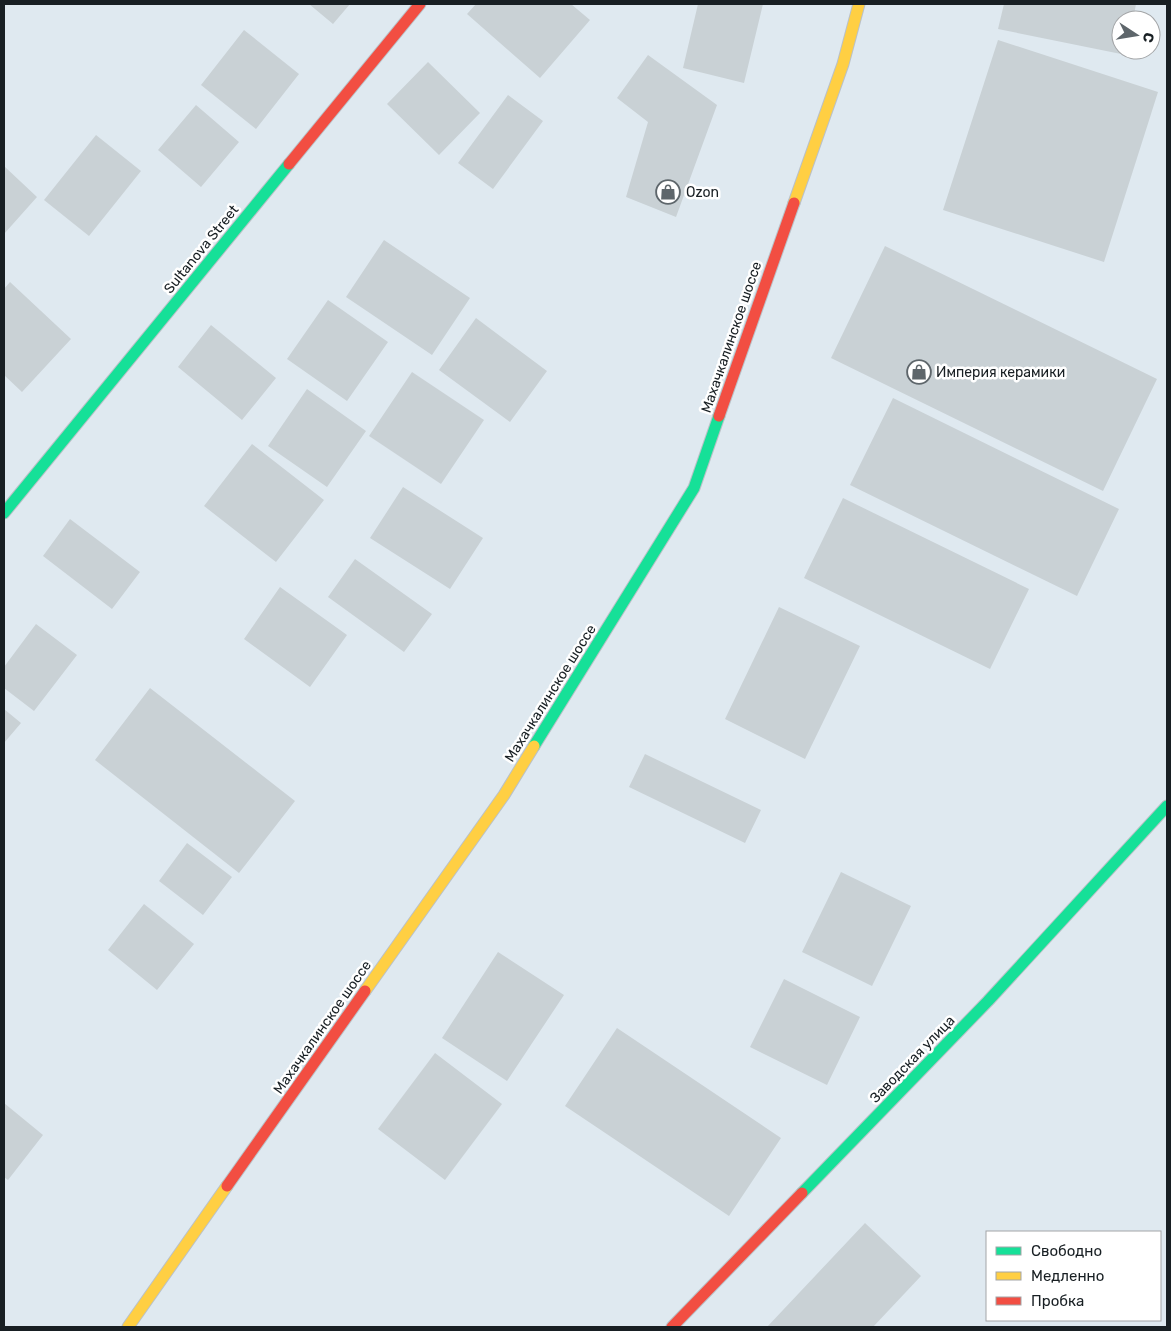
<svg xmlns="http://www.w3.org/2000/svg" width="1171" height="1331" viewBox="0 0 1171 1331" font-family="Rubik,sans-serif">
	<rect width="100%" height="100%" fill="#dfe9f0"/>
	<path fill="#c9d1d5" d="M309 4H350L333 24Z
		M476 4H571L590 20 540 78 467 14Z
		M698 4H763L744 83 683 68Z
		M1004 4H1136L1133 20H1121V50H1127L1126 55 998 29Z
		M244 30 299 74 256 129 201 85Z
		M998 40 1158 92 1104 262 943 210Z
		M648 55 717 105 676 217 626 197 648 122 617 98Z
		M428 62 480 113 439 155 387 104Z
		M508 95 543 121 493 189 458 163Z
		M196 105 239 142 201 187 158 150Z
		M96 135 141 171 89 236 44 200Z
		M4 166 37 197 4 234Z
		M384 240 470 298 432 355 346 297Z
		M885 246 1157 379 1103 491 831 358Z
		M10 282 71 339 22 392 4 375V289Z
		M328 300 388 342 347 401 287 359Z
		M476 318 547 371 510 422 439 370Z
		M211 325 276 378 242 420 178 367Z
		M412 372 484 420 441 484 369 436Z
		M307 389 366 431 327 487 268 446Z
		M893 398 1119 509 1077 596 850 485Z
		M252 444 324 500 276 562 204 506Z
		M403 487 483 538 450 589 370 538Z
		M843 498 1029 589 990 669 804 578Z
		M70 519 140 572 112 609 43 556Z
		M355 559 432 614 404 652 328 597Z
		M280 587 347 635 310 687 244 639Z
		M779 607 860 646 805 759 725 719Z
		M36 624 77 655 34 711 4 688V667Z
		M150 688 295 801 239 873 95 760Z
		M4 709 21 723 4 743Z
		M645 754 761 810 745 843 629 787Z
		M187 843 232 877 203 915 159 881Z
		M841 872 911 906 872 986 802 952Z
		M144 904 194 944 157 990 108 950Z
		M498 952 564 995 507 1081 442 1038Z
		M784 979 860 1017 827 1085 750 1047Z
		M617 1028 781 1138 729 1216 565 1106Z
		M435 1053 502 1104 445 1180 378 1129Z
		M4 1103 43 1135 8 1180 4 1177Z
		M865 1223 921 1276 873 1327H767Z"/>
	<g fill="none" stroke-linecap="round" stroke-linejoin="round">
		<g stroke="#bac1c7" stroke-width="13">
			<path id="fast" d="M4 513 289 164
				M534 746 694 488 719 416
				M802 1193 988 1001 1167 806"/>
		</g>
		<g stroke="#bac1c7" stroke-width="13">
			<path id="slow" d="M794 203 843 64 859 4
				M365 991 504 795 534 746
				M128 1327 227 1186"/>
		</g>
		<g stroke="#bac1c7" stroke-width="13">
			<path id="jam" d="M289 164 420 4
				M719 416 794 203
				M227 1186 365 991
				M672 1327 802 1193"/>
		</g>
		<use href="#fast" stroke="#16e098" stroke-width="11"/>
		<use href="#slow" stroke="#ffcf43" stroke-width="11"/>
		<use href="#jam" stroke="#f24e42" stroke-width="11"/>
	</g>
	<defs>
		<g id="shop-ring" transform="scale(1.25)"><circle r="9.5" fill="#fff" stroke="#5e666b" stroke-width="1.5"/><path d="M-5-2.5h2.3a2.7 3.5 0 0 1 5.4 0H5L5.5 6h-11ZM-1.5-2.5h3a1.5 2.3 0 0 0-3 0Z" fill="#5e666b"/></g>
	</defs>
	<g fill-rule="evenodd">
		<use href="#shop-ring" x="668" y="192"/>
		<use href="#shop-ring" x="919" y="372"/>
	</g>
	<g text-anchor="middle" stroke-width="5" stroke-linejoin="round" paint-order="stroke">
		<g font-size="14" fill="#181f23" stroke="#fff" text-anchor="start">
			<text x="686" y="197">Ozon</text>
			<text x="936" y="377">Империя керамики</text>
		</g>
		<g font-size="14" fill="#181f23" stroke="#fff">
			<text transform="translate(201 249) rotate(-51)" y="5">Sultanova Street</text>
			<text transform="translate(731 337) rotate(-71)" y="5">Махачкалинское шоссе</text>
			<text transform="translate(550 693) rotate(-58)" y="5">Махачкалинское шоссе</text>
			<text transform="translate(322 1027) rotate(-55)" y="5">Махачкалинское шоссе</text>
			<text transform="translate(912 1059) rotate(-46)" y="5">Заводская улица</text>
		</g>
	</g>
	<rect width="1171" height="1331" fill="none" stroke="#181f23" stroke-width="10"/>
	<rect x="986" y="1231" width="175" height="90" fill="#ffffff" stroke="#a3a5a7"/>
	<rect x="996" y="1247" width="25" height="8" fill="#16e098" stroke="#a3a5a7"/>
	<text x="1031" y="1256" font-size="15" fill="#181f23">Свободно</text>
	<rect x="996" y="1272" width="25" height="8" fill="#ffcf43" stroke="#a3a5a7"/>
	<text x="1031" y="1281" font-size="15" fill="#181f23">Медленно</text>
	<rect x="996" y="1297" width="25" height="8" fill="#f24e42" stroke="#a3a5a7"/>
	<text x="1031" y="1306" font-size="15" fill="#181f23">Пробка</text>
	<g transform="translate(1136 35) rotate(102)"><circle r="24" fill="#ffffff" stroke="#a3a5a7"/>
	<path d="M0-4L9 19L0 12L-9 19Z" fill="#5e666b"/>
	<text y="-8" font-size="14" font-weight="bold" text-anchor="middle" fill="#181f23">С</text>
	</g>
</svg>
